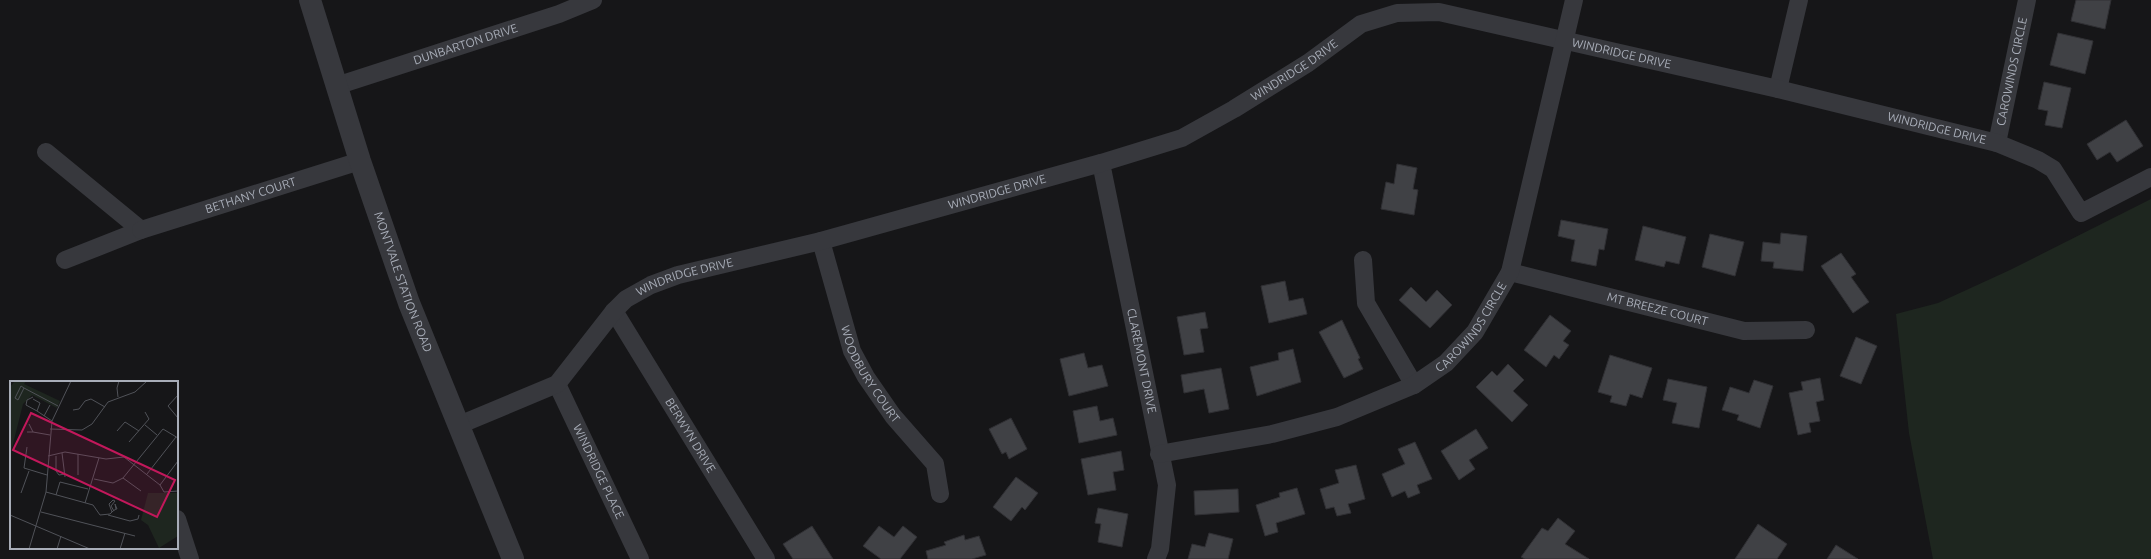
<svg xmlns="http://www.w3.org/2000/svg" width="2151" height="559" viewBox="0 0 2151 559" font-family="Ubuntu,sans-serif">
	<rect width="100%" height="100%" fill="#161618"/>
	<path fill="#1e261f" d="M2151 199V559H1933L1909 433 1896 314 1938 303 2010 270Z"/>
	<path fill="#404145" stroke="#303034" d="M2076 0H2111L2105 29 2071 21Z
		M2058 33 2093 41 2085 74 2050 65Z
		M2044 82 2071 88 2062 128 2045 125 2048 111 2038 109Z
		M2126 120 2143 146 2117 162 2110 152 2097 160 2087 144Z
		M1397 164 1417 168 1413 189 1418 190 1414 215 1381 209 1386 182 1394 184Z
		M1561 220 1608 229 1604 250 1599 249 1596 266 1571 261 1575 240 1558 236Z
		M1643 226 1686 237 1679 264 1666 261 1664 267 1635 260Z
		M1781 233 1807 236 1803 271 1773 268 1774 262 1761 261 1763 242 1780 244Z
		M1710 234 1744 242 1735 276 1702 267Z
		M1841 253 1856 274 1851 277 1869 302 1853 313 1821 266Z
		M1285 281 1289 301 1303 298 1307 314 1269 323 1261 286Z
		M1411 287 1426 302 1437 290 1452 305 1430 328 1399 300Z
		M1205 312 1208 328 1200 329 1204 352 1184 355 1177 317Z
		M1550 315 1571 331 1563 341 1569 345 1559 359 1554 355 1546 367 1524 350Z
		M1342 320 1360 358 1358 359 1363 369 1344 378 1319 332Z
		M1856 337 1877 346 1861 384 1840 376Z
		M1293 349 1301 382 1257 396 1250 367 1279 360 1278 353Z
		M1084 353 1088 368 1102 365 1108 386 1069 396 1060 359Z
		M1610 355 1652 368 1642 398 1630 394 1626 406 1610 402 1612 396 1598 392Z
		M1508 364 1524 380 1513 391 1528 405 1512 422 1476 387 1492 371 1497 376Z
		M1221 368 1229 409 1209 413 1204 389 1184 393 1181 375Z
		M1820 378 1824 400 1816 402 1820 421 1809 423 1811 432 1798 435 1789 393 1803 390 1801 382Z
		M1668 379 1707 387 1699 428 1672 423 1677 403 1663 400Z
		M1754 380 1773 386 1760 428 1737 420 1739 415 1722 410 1730 387 1749 393Z
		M1097 406 1100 421 1113 418 1117 435 1079 443 1073 411Z
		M1011 418 1027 449 1009 459 1006 452 1002 454 989 429Z
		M1476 429 1488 448 1469 460 1475 469 1459 480 1441 451Z
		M1415 442 1432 479 1417 485 1420 493 1408 498 1405 491 1392 497 1382 474 1405 464 1398 449Z
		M1121 451 1124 470 1113 472 1116 490 1088 495 1081 459Z
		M1356 465 1365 499 1348 504 1351 513 1337 516 1334 507 1326 509 1320 489 1339 483 1335 470Z
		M1016 477 1038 493 1025 510 1022 507 1011 521 993 507Z
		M1297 488 1305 514 1276 523 1278 532 1265 536 1256 505 1280 497 1279 493Z
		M1238 489 1239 512 1195 515 1194 491Z
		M1098 508 1128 514 1122 547 1098 542 1101 524 1095 523Z
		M1558 518 1575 531 1565 544 1589 559H1525L1521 557 1542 528 1548 531Z
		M1758 524 1787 544 1777 559H1735Z
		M812 526 833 559H793L783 544Z
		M879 526 894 537 903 526 917 537 900 559H881L863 546Z
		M1209 533 1233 539 1228 559H1188L1192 544 1205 547Z
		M964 535 965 540 979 536 986 555 972 559H928L926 551 946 545 944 542Z
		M1836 545 1858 559H1827Z"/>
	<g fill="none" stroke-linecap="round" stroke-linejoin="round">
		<g stroke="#37383d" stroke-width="18">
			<path id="s1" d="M336 86 559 14 593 0"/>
			<path d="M1778 89 1799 0"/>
			<path id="s2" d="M1997 143 2027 0"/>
			<path d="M46 152 141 230 65 260"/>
			<path id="s3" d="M1101 163 1167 485 1160 549 1156 559"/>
			<path id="s4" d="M141 230 360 161"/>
			<path id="s5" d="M821 241 852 351 866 377 893 416 935 464 940 494"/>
			<path d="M1363 260 1366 303 1414 385"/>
			<path id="s6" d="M1510 272 1744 331 1806 330"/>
			<path id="s7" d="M614 311 766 559"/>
			<path id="s8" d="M557 384 640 559"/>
			<path id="s9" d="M459 425 557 384 614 311 626 299 651 285 678 275 821 241 1101 163 1182 138 1234 109 1308 63 1361 24 1397 13 1439 12 1778 89 1997 143 2038 160 2053 169 2081 213 2151 177"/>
			<path id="s10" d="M1159 454 1272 434 1337 417 1414 385 1446 363 1475 332 1510 272 1574 0"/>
			<path d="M177 519 190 559"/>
		</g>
		<path stroke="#37383d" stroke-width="22" id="s11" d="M310 0 360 161 409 303 513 559"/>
	</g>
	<g text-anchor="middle" stroke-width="3.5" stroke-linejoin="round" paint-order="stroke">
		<g font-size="12" fill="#a8adb8" stroke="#111113">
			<text dy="4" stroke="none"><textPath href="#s1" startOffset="136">DUNBARTON DRIVE</textPath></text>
			<text dy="4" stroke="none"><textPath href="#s9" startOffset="1275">WINDRIDGE DRIVE</textPath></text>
			<text dy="4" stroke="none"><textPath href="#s9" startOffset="927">WINDRIDGE DRIVE</textPath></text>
			<text dy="4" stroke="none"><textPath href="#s2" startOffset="73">CAROWINDS CIRCLE</textPath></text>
			<text dy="4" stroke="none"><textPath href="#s9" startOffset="1599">WINDRIDGE DRIVE</textPath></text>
			<text dy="4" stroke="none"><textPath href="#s9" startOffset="603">WINDRIDGE DRIVE</textPath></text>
			<text dy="4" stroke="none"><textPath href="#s4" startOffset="115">BETHANY COURT</textPath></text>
			<text dy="4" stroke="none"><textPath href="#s9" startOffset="279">WINDRIDGE DRIVE</textPath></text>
			<text dy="4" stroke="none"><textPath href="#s11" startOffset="297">MONTVALE STATION ROAD</textPath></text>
			<text dy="4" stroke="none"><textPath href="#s6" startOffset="152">MT BREEZE COURT</textPath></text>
			<text dy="4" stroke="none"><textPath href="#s10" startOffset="348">CAROWINDS CIRCLE</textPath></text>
			<text dy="4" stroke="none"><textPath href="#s3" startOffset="202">CLAREMONT DRIVE</textPath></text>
			<text dy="4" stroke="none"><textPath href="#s5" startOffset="143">WOODBURY COURT</textPath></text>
			<text dy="4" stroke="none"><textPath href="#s7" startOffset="146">BERWYN DRIVE</textPath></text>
			<text dy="4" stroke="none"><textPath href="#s8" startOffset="97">WINDRIDGE PLACE</textPath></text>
		</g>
	</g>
	<g transform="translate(10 381)">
		<rect width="168" height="168" fill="#161618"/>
		<path d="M5 0H16L14 3 50 20 47 27 22 14 13 23 0 75V6ZM138 112H168V155L149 167 138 144 131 139Z" fill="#1e261f"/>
		<path fill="none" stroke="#505258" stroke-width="1" d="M14 7 8 19 5 17 11 5 14 7 48 25M168 14 158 25 168 37M23 16 17 19 16 24 27 30M108 16 107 7 109 0M23 18 30 22 27 30 42 40M63 29 69 28 75 20 81 18 95 26M34 35 40 24M135 44 147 54M40 48 72 49 82 43 98 21 125 11 137 0M107 50 115 41 129 50M17 51H23L19 43M23 51 40 54M119 61 139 38 135 31M17 66 14 87 37 94M52 72 55 96M68 73V94M38 75 55 71 96 78 114 76 150 104 154 111 168 110M46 75V90L49 94 55 93M137 93 166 56M113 97 131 110M84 98 103 102 113 97 153 48 168 57M150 104 168 80M36 111 83 124 90 134 100 133 103 130 106 128H107L105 123 106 128M11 112 19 90M46 114 50 101 78 108M75 122 89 77M31 131 125 155M102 131 99 123 103 119 105 120 101 125 104 130M0 134 80 168M98 134 120 140 128 138 129 134M19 168 36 111 42 40 61 0M47 168 51 155M110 168 115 152"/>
		<path fill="#c2185b" fill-opacity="0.15" stroke="#c2185b" stroke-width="2" d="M21 32 165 99 147 136 3 69Z"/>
		<rect width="168" height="168" fill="none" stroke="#a8adb8" stroke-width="2"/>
	</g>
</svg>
